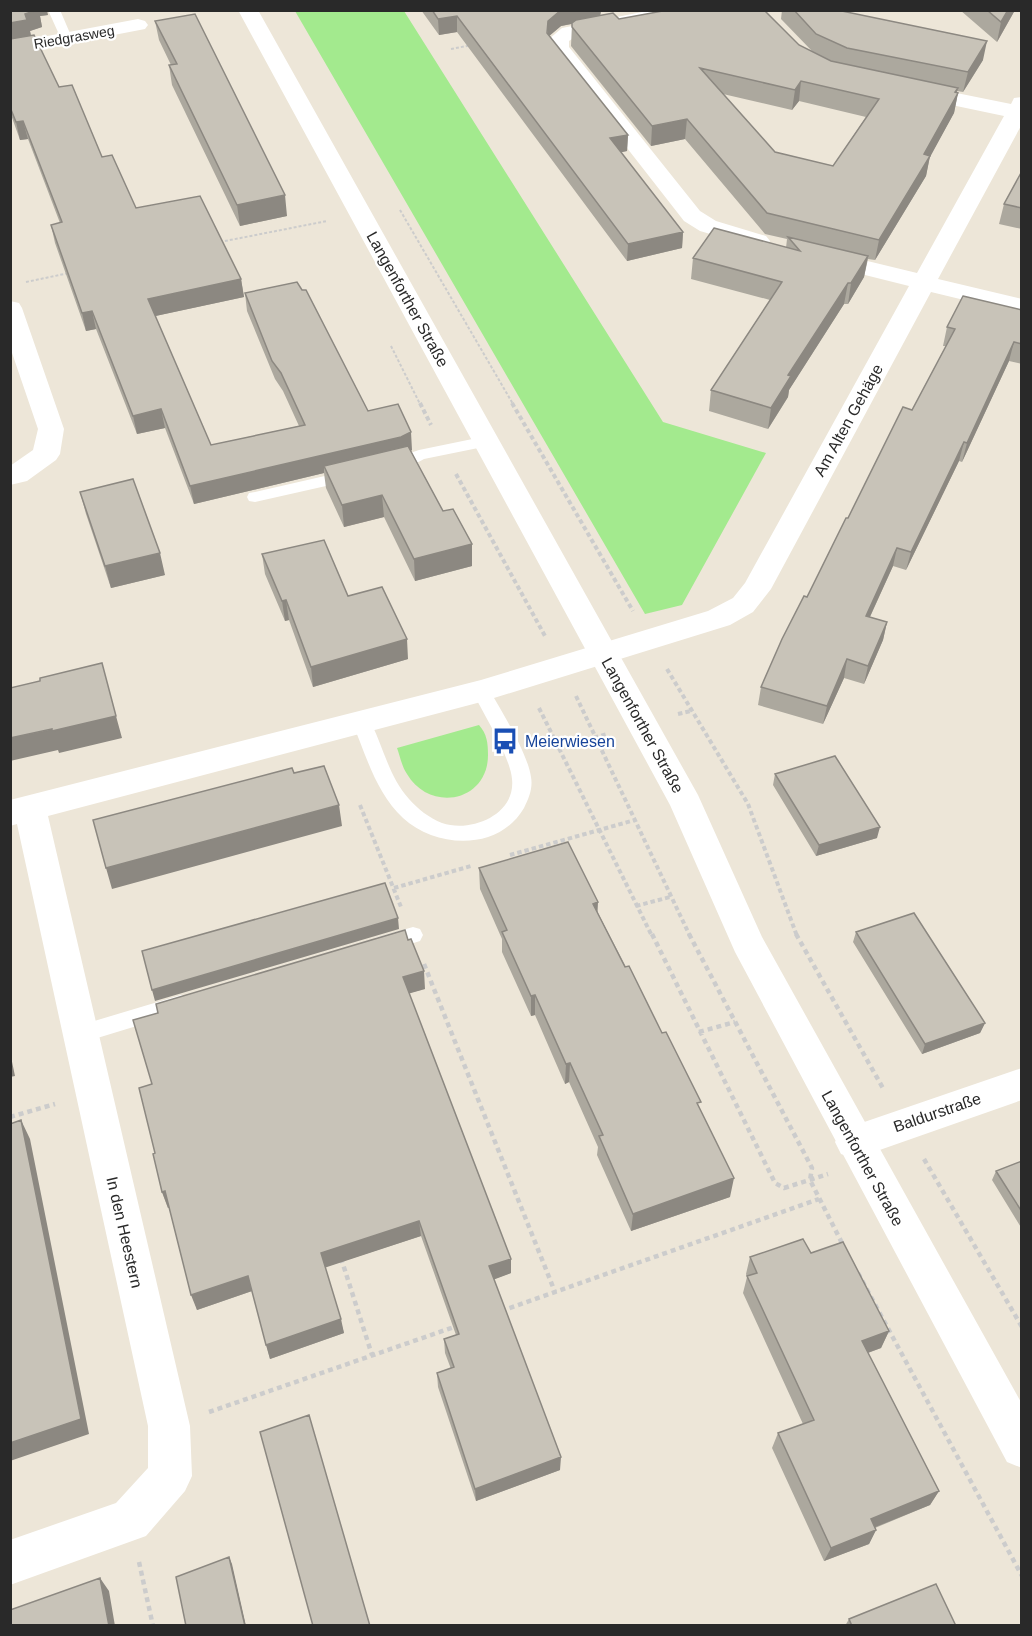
<svg xmlns="http://www.w3.org/2000/svg" width="1032" height="1636" viewBox="0 0 1032 1636" font-family="Arial,sans-serif">
	<rect width="100%" height="100%" fill="#ede6d8"/>
	<path fill="#a3ea8e" d="M295 11H404L663 422 766 453 682 605 645 614Z
		M479 725C487 734 488 743 488 755 488 802 430 813 407 774 402 767 400 756 397 748Z"/>
	<g fill="none" stroke-linecap="round" stroke-linejoin="round">
		<path stroke="#ccc" stroke-width="2" stroke-dasharray="3 2" stroke-linecap="butt" d="M451 49 472 45
			M400 210 513 404
			M220 242 327 221
			M26 282 69 273
			M391 346 420 404"/>
		<path stroke="#ccc" stroke-width="4" stroke-dasharray="4.5 3" stroke-linecap="butt" d="M420 403 431 425
			M512 403 633 611
			M456 474 545 636
			M667 669 748 804 797 936
			M576 696 690 936
			M539 708 652 936
			M678 714 691 711
			M558 748 607 734
			M360 805 401 907
			M510 855 635 820
			M394 888 471 866
			M636 906 670 897"/>
		<path stroke="#ccc" stroke-width="4.5" stroke-dasharray="5 4" stroke-linecap="butt" d="M652 934 775 1183 784 1188 828 1174
			M689 934 812 1168 810 1180 843 1245
			M796 934 884 1090
			M424 964 555 1292
			M699 1032 735 1022
			M10 1117 55 1104
			M924 1159 1022 1327
			M341 1258 372 1355
			M858 1273 1022 1576
			M501 1311 819 1199
			M209 1412 457 1326
			M139 1562 153 1626"/>
		<path fill="#fff" fill-rule="evenodd" d="M48 10H60L72 38 70 41H62Z
			M487 436 493 437 495 441 493 445 424 459C413 465 398 472 386 469L384 465 386 461 419 450Z
			M351 470 357 471 359 475 357 479 255 502 249 501 247 497 249 493 255 492Z
			M481 684 487 686C500 708 528 754 531 777 533 788 529 798 524 808 499 851 437 849 403 818 376 793 366 755 352 722L354 717 361 715 368 717C383 744 388 776 409 799 418 809 429 818 442 823 472 833 516 814 512 779 510 756 483 713 472 691L475 686Z
			M413 927 420 929 423 935 420 941 382 953 375 950 372 944 375 938Z
			M181 995 189 998 192 1004 189 1010 81 1043 73 1041 70 1034 73 1027 81 1025Z"/>
		<path fill="#fff" fill-rule="evenodd" d="M652 10H698L695 14 688 16 575 37 569 41V47L700 211 716 221 766 236 770 241 766 246 758 248 700 231 684 221 549 48V39L562 28Z
			M138 19 145 21 148 25 145 29 10 55V43Z
			M912 84 1011 104 1014 98 1022 97V124L938 279 1022 299V314L931 292 771 589 753 612 730 625 481 702 48 816 190 1426 192 1476 185 1491 146 1536 10 1585V1540L116 1503 148 1468V1426L17 824 10 826V800L481 680 708 611 733 598 745 583 909 286 813 262 810 257 813 252 822 250 917 273 1004 116 904 95 901 90 904 85Z
			M10 301 19 303 22 308 64 429 60 454 56 460 27 481 10 485V466L33 450 38 429 10 347Z
			M1022 1068V1100L854 1159 841 1154 835 1142 841 1130Z"/>
		<path fill="#fff" fill-rule="evenodd" d="M238 10H258L698 795 762 937 1022 1404V1468L1007 1462 735 952 670 805Z"/>
	</g>
	<path fill="#aca89e" fill-rule="evenodd" d="M10 10 48 15 40 16 42 27 30 31 31 35 59 87 102 157 136 208 241 279 244 297 155 316 211 445 299 426 283 391 275 379 247 311 245 293 368 411 412 450 411 451 443 511 472 544V566L415 581 384 517 344 527 326 488 324 473 194 504 165 428 137 434 96 329 86 331 55 243 51 225 60 223 28 139 20 140 10 112Z
		M421 10H601L600 15 619 19 799 45 812 51 781 19 782 10H837L983 60 963 92 957 91V92L958 93 954 113 930 156 926 176 875 260 868 259 864 277 848 304H844L789 390 788 397 768 429 709 411 711 390 770 300 691 279 693 258 786 248 787 239 765 234 685 139 651 146 571 46 572 24 561 26 549 36 628 135 627 151 621 152 683 232 682 248 627 261 457 32 439 35ZM723 94 792 110 799 101 866 117 833 166 775 152Z
		M960 10H1015L997 42Z
		M155 21 287 216 240 226 172 85 169 65H171L159 40Z
		M1022 171V229L999 224 1004 204Z
		M1022 310V364L1009 361 962 462 959 461 906 570 893 566 870 617 887 622 883 640 864 684 844 678 823 724 758 705 761 687 807 597 848 518 912 410 946 346H943L947 327Z
		M80 492 165 575 111 588 86 514Z
		M262 554 348 596 408 659 313 687 289 620 285 621 265 574Z
		M775 774 877 838 816 856 773 785Z
		M479 868 598 913 700 1109 730 1197 631 1231 597 1155 598 1147 569 1082 565 1084 535 1015 531 1016 502 952V939L480 889Z
		M856 932 985 1023 980 1033 922 1054 853 942Z
		M425 989 409 993 511 1273 494 1279 560 1470 476 1501 438 1387 437 1373 451 1369 445 1353 444 1339 456 1335 421 1236 325 1267 344 1333 270 1359 252 1291 197 1310 169 1207 168 1208 162 1192 155 1153 152 1084 133 1020Z
		M1022 1161V1229L992 1180 996 1171Z
		M811 1253 889 1331 881 1348 868 1353 939 1491 930 1505 875 1528 876 1530 869 1544 824 1561 772 1448 778 1433 803 1424 743 1293 747 1277 746 1274 750 1257Z
		M849 1619 956 1626H845Z"/>
	<path fill="#8c8881" d="M29 10H47L48 15 40 16 42 27 30 31 31 37 10 41V23Z
		M561 10H601L600 18 561 26 548 37V21Z
		M1008 10H1015L997 42 1001 22Z
		M457 16V32L439 35 438 19Z
		M987 41 983 60 963 92 968 72Z
		M801 81 799 101 792 110 795 90Z
		M958 88 956 96 958 93 954 113 929 159 930 156 926 176 875 260 879 240Z
		M687 119 685 139 651 146 652 126Z
		M23 121 28 139 20 140 16 122Z
		M628 135 627 151 609 155 610 138Z
		M285 195 287 216 240 226 237 205Z
		M683 232 682 248 627 261 628 244Z
		M868 256 864 277 848 304 851 283Z
		M241 279 244 297 151 317 148 299Z
		M848 283 844 304 789 390 788 397 768 429 771 408 788 375Z
		M92 311 96 329 86 331 82 313Z
		M1014 342 1009 361 962 462 967 443Z
		M161 409 165 428 137 434 133 416Z
		M411 432 412 450 402 455 324 466V473L194 504 190 486Z
		M964 442 959 461 906 570 911 552Z
		M382 495 384 517 344 527 342 505Z
		M472 544V566L415 581 414 559Z
		M897 548 893 566 862 634 866 616Z
		M160 553 165 575 111 588 105 566Z
		M286 600 289 620 285 621 282 601Z
		M887 622 883 640 864 684 868 666Z
		M407 639 408 659 313 687 311 667Z
		M847 659 844 678 823 724 827 706Z
		M116 716 122 738 59 753 58 750 10 761V738Z
		M339 805 342 826 112 889 106 868Z
		M880 827 877 838 816 856 819 845Z
		M598 902 597 923 593 904Z
		M398 918 399 929 155 1001 152 990Z
		M424 971 425 989 404 995 403 977Z
		M535 995V1015L531 1016V996Z
		M985 1023 980 1033 922 1054 925 1044Z
		M10 1052 15 1076 10 1077Z
		M570 1063 569 1082 565 1084 566 1064Z
		M21 1120 30 1139 89 1434 10 1461Z
		M734 1178 730 1197 631 1231 633 1214Z
		M165 1191 171 1207 168 1208 162 1192Z
		M419 1221 421 1236 324 1268 321 1253Z
		M511 1259V1273L490 1281 489 1266Z
		M248 1276 252 1291 197 1310 191 1295Z
		M341 1319 344 1333 270 1359 266 1345Z
		M889 1331 881 1348 856 1357 862 1341Z
		M561 1457 560 1470 476 1501 475 1489Z
		M939 1491 930 1505 863 1532 871 1519Z
		M876 1530 869 1544 824 1561 831 1548Z
		M229 1557 232 1564 246 1626H245Z
		M100 1578 109 1591 115 1626H109Z"/>
	<path fill="#c8c3b8" stroke="#8c8881" stroke-width="1.5" fill-rule="evenodd" d="M10 10H37L25 14 27 20 10 23Z
		M432 10H561L548 21 547 33 628 135 610 138 683 232 628 244 457 16 438 19Z
		M668 10H764L799 45 831 61 958 88 955 92 958 93 924 154 930 156 879 240 767 213 687 119 652 126 572 27V23L576 20 613 13 619 19ZM700 68 795 90 801 81 879 99 833 166 775 152Z
		M794 10H837L987 41 968 72 847 48 816 34Z
		M987 10H1008L1001 22Z
		M195 14 285 195 237 205 169 65 177 64 155 21Z
		M34 35 59 87 72 85 102 157 112 155 136 208 200 196 241 279 148 299 211 445 305 425 281 373 272 361 245 293 297 282 302 290H306L368 411 398 404 411 432 401 437 190 486 161 409 133 416 92 311 82 313 51 225 62 222 23 121 16 122 10 107V39Z
		M1022 171V208L1004 204Z
		M714 228 800 251 788 237 868 256 851 283H848L788 375 791 376 771 408 711 390 782 282 693 258Z
		M963 296 1022 310V344L1014 342 967 443 964 442 911 552 897 548 866 616 887 622 868 666 847 659 827 706 761 687 782 639 804 596 807 597 846 518H848L903 407 912 410 955 329 947 327Z
		M408 446 443 511 453 509 472 544 414 559 382 495 342 505 324 466Z
		M133 479 160 553 105 566 80 492Z
		M324 540 348 596 382 587 407 639 311 667 286 600 282 601 262 554Z
		M102 663 116 716 52 731V729L10 738V688L40 681V678Z
		M835 756 880 827 819 845 775 774Z
		M324 766 339 805 106 868 93 820 292 768 294 773Z
		M568 842 598 902 593 904 625 967 629 966 662 1033 666 1032 701 1102 697 1103 734 1178 633 1214 599 1136 603 1135 570 1063 566 1064 535 995 531 996 502 932 507 930 479 868Z
		M385 883 398 918 152 990 142 951Z
		M914 913 985 1023 925 1044 856 932Z
		M405 930 408 940 411 939 424 971 403 977 511 1259 489 1266 561 1457 475 1489 437 1373 454 1367 444 1339 459 1334 419 1221 321 1253 341 1319 266 1345 248 1276 191 1295 165 1191 162 1192 153 1154 155 1153 139 1088 152 1084 133 1020 158 1013 156 1004Z
		M21 1120 81 1419 10 1443V1124Z
		M1022 1161V1212L996 1171Z
		M803 1239 811 1253 843 1242 889 1331 862 1341 939 1491 871 1519 876 1530 831 1548 778 1433 814 1420 747 1276 757 1273 750 1257Z
		M309 1415 370 1626H313L260 1432Z
		M229 1557 245 1626H186L176 1577Z
		M100 1578 109 1626H10V1610Z
		M936 1584 956 1626H852L849 1619Z"/>
	<defs>
		<g id="bus-bare" transform="scale(2.07)"><path d="M-5-6H5V4H4V6H2V4H-2V6H-4V4H-5ZM-3.5-4V0h7V-4ZM-3.5 1.2v1.5H-2V1.2ZM2 1.2v1.5H3.5V1.2Z" fill="#1a4fb4" stroke="#fff" stroke-width="2.5" paint-order="stroke"/></g>
	</defs>
	<g fill-rule="evenodd">
		<use href="#bus-bare" x="505" y="741"/>
	</g>
	<g text-anchor="middle" stroke-width="4.5" stroke-linejoin="round" paint-order="stroke">
		<g font-size="14" fill="#292929" stroke="#fff">
			<text transform="translate(74 37) rotate(-10)" y="5">Riedgrasweg</text>
		</g>
		<g font-size="16" fill="#292929" stroke="#fff">
			<text transform="translate(408 299) rotate(61)" y="6">Langenforther Straße</text>
			<text transform="translate(848 420) rotate(-61)" y="6">Am Alten Gehäge</text>
			<text transform="translate(643 725) rotate(61)" y="6">Langenforther Straße</text>
			<text transform="translate(937 1112) rotate(-19)" y="6">Baldurstraße</text>
			<text transform="translate(863 1158) rotate(61)" y="6">Langenforther Straße</text>
			<text transform="translate(125 1232) rotate(77)" y="6">In den Heestern</text>
		</g>
		<g font-size="16" fill="#164399" stroke="#fff" text-anchor="start">
			<text x="525" y="747">Meierwiesen</text>
		</g>
	</g>
	<rect width="1032" height="1636" fill="none" stroke="#292929" stroke-width="24"/>
</svg>
